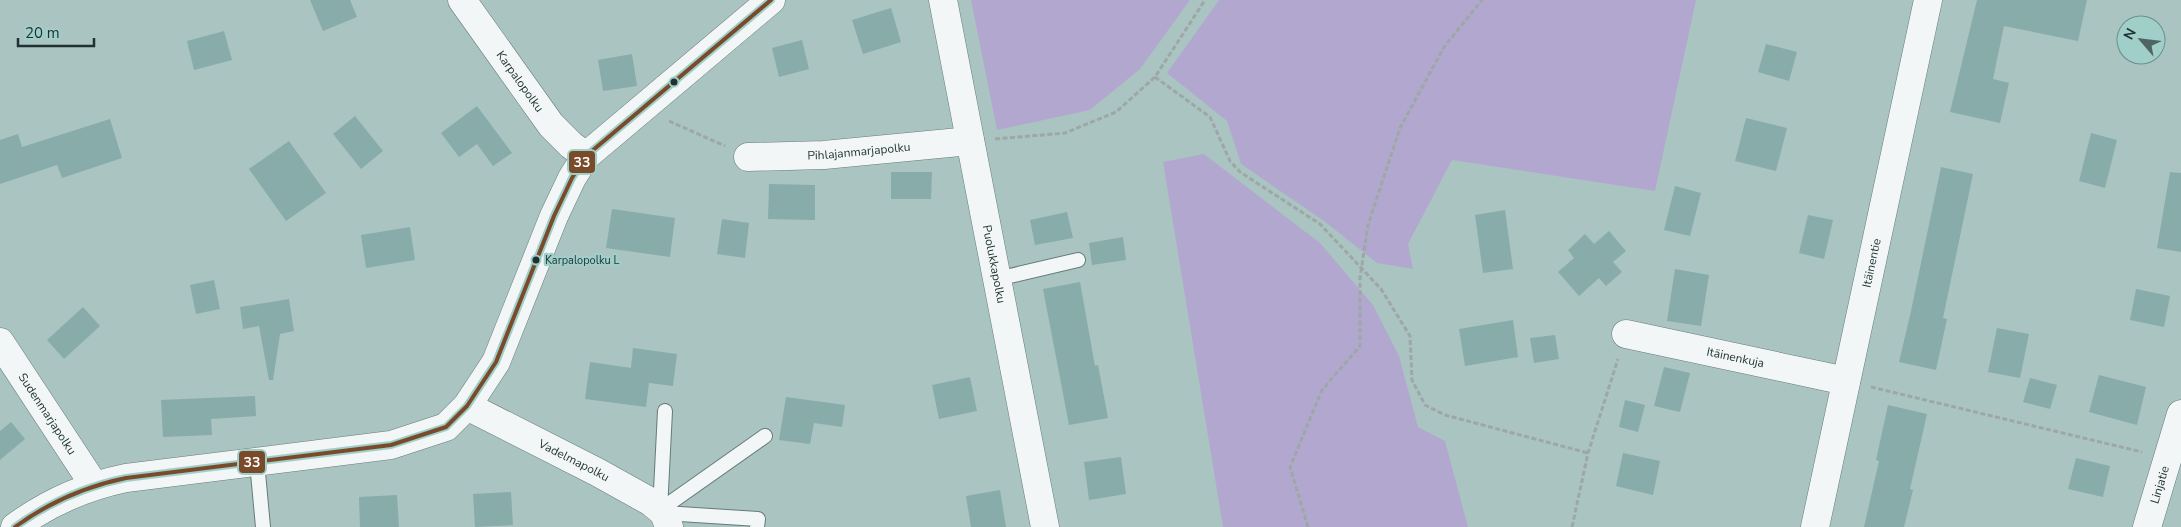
<svg xmlns="http://www.w3.org/2000/svg" width="2181" height="527" font-family="'Nunito Sans',sans-serif">
<rect width="100%" height="100%" fill="#aac4c2"/>
<g fill="#b2a8cf">
<polygon points="971,0 1190,0 1140,69 1090,110 997,130"/>
<polygon points="1219,0 1696,0 1655,191 1452,160 1408,244 1413,269 1377,263 1324,221 1241,164 1227,121 1167,73"/>
<polygon points="1204,154 1320,243 1373,305 1399,356 1418,427 1445,441 1468,527 1223,527 1163,162"/>
</g>
<g fill="#88acaa">
<polygon points="310,0 350,0 357,17 323,31"/>
<polygon points="1977,0 2087,0 2078,41 2004,26 1993,79 2009,83 2000,123 1950,112"/>
<polygon points="891,8 901,42 863,54 852,20"/>
<polygon points="224,31 232,60 194,70 187,41"/>
<polygon points="802,40 809,69 779,77 772,48"/>
<polygon points="1766,44 1797,52 1789,81 1758,72"/>
<polygon points="632,54 637,86 603,91 598,60"/>
<polygon points="477,106 512,153 493,166 477,144 459,157 441,133"/>
<polygon points="355,116 383,151 361,169 333,134"/>
<polygon points="1746,118 1787,128 1776,171 1735,161"/>
<polygon points="110,119 122,158 62,178 57,165 0,184 0,140 18,134 22,147"/>
<polygon points="2091,133 2117,140 2105,188 2079,181"/>
<polygon points="289,141 326,193 286,221 249,169"/>
<polygon points="1941,167 1973,174 1943,318 1947,319 1936,370 1899,362 1911,311"/>
<polygon points="891,172 932,172 931,199 891,199"/>
<polygon points="2170,172 2181,173 2181,252 2157,248"/>
<polygon points="769,184 815,185 815,220 768,219"/>
<polygon points="1675,186 1701,193 1690,236 1664,230"/>
<polygon points="612,209 675,218 670,257 606,248"/>
<polygon points="1505,210 1513,269 1483,273 1475,215"/>
<polygon points="1067,212 1073,238 1035,245 1030,220"/>
<polygon points="1808,215 1833,220 1824,259 1799,253"/>
<polygon points="722,219 749,223 745,258 717,254"/>
<polygon points="410,227 415,260 366,268 361,235"/>
<polygon points="1609,231 1626,251 1613,262 1622,272 1606,286 1599,278 1579,296 1558,272 1574,258 1568,250 1585,234 1594,244"/>
<polygon points="1123,237 1126,260 1092,265 1089,243"/>
<polygon points="1675,269 1709,275 1701,326 1667,321"/>
<polygon points="214,280 220,309 196,314 190,285"/>
<polygon points="1080,282 1095,366 1098,365 1108,418 1069,425 1043,289"/>
<polygon points="2136,289 2170,296 2164,327 2130,320"/>
<polygon points="289,299 294,331 280,334 273,380 269,380 259,326 243,329 240,307"/>
<polygon points="83,307 100,326 64,359 47,340"/>
<polygon points="1513,320 1518,357 1465,366 1459,329"/>
<polygon points="1997,328 2029,334 2020,378 1988,372"/>
<polygon points="1555,335 1559,359 1534,363 1530,338"/>
<polygon points="633,348 677,354 673,386 649,383 646,407 585,399 590,362 631,368"/>
<polygon points="1664,367 1690,373 1680,412 1654,406"/>
<polygon points="2099,375 2146,387 2137,425 2089,412"/>
<polygon points="970,377 977,411 939,419 932,385"/>
<polygon points="2030,378 2057,385 2050,409 2023,402"/>
<polygon points="255,396 256,416 211,419 212,435 163,437 161,400"/>
<polygon points="786,397 845,405 842,427 814,423 810,444 779,440"/>
<polygon points="1625,400 1645,405 1638,432 1619,427"/>
<polygon points="1888,405 1927,414 1910,489 1913,490 1904,527 1864,527 1879,461 1876,460"/>
<polygon points="11,422 25,439 0,460 0,431"/>
<polygon points="1623,453 1660,461 1653,495 1616,486"/>
<polygon points="1121,457 1126,494 1089,500 1084,462"/>
<polygon points="2076,458 2110,466 2103,497 2068,489"/>
<polygon points="1000,490 1006,527 971,527 966,496"/>
<polygon points="511,492 513,525 475,527 473,494"/>
<polygon points="397,495 399,527 360,527 359,497"/>
</g>
<g fill="none" stroke-linecap="round" stroke-linejoin="round">
<defs>
<g id="service">
<polyline points="997,279 1078,260"/>
<polyline points="665,411 660,510 765,436"/>
<polyline points="257,462 263,527"/>
<polyline points="664,513 758,519 757,527"/>
</g>
<g id="minor">
<path id="s1" d="M462,0L551,125L571,145L586,156"/>
<path id="s2" d="M943,0L1045,527"/>
<path id="s3" d="M748,157L824,155L970,141"/>
<path id="s4" d="M1626,334L1846,381"/>
<path id="s5" d="M0,342L94,485"/>
<path id="s6" d="M467,406L597,472L651,502L664,513L669,527"/>
<path id="s7" d="M1815,527L1928,0"/>
<path id="s8" d="M2147,527L2181,414"/>
</g>
<path id="tertiary" d="M15,527C48,503 87,486 126,478L391,445L446,427L467,406L496,362L554,216L572,178L586,156L771,0"/>
</defs>
<use href="#service" stroke="#667b79" stroke-width="16"/>
<use href="#minor" stroke="#667b79" stroke-width="29"/>
<use href="#tertiary" stroke="#667b79" stroke-width="29"/>
<g stroke="#9da7a6" stroke-width="3" stroke-dasharray="5 2.5" stroke-linecap="butt">
<polyline points="1155,77 1210,117 1230,161 1240,172 1320,224 1381,289 1410,336 1412,380 1425,405 1445,415 1588,453"/>
<polyline points="669,121 725,146"/>
<polyline points="995,139 1065,133 1116,112 1155,77 1205,0"/>
<polyline points="1871,387 2142,452"/>
<polyline points="1308,527 1290,467 1322,390 1360,346 1360,278 1368,225 1400,128 1444,47 1482,0"/>
<polyline points="1572,527 1588,453 1618,359"/>
</g>
<use href="#service" stroke="#f2f6f6" stroke-width="14"/>
<use href="#minor" stroke="#f2f6f6" stroke-width="28"/>
<use href="#tertiary" stroke="#f2f6f6" stroke-width="28"/>
<defs>
<path id="bus-1" d="M15,527C48,503 87,486 126,478L391,445L446,427L467,406L496,362L554,216L572,178L586,156L771,0"/>
</defs>
<use href="#bus-1" stroke="#a0cfca" stroke-width="8"/>
<use href="#bus-1" stroke="#7a4b2a" stroke-width="4"/>
</g>
<g fill="#1f3230" stroke="#a0cfca" stroke-width="2">
<circle cx="674" cy="82" r="4.5"/>
<circle cx="536" cy="260" r="4.5"/>
</g>
<g text-anchor="middle" dominant-baseline="central" stroke-width="4.5" stroke-linejoin="round" paint-order="stroke">
<g font-size="11" fill="#1f3230" stroke="#a0cfca" text-anchor="start">
<text x="545" y="260">Karpalopolku L</text>
</g>
<g font-size="12" fill="#1f3230" stroke="#a0cfca">
<text stroke="none"><textPath href="#s1" startOffset="100">Karpalopolku</textPath></text>
<text stroke="none"><textPath href="#s3" startOffset="111">Pihlajanmarjapolku</textPath></text>
<text stroke="none"><textPath href="#s2" startOffset="269">Puolukkapolku</textPath></text>
<text stroke="none"><textPath href="#s7" startOffset="270">Itäinentie</textPath></text>
<text stroke="none"><textPath href="#s4" startOffset="112">Itäinenkuja</textPath></text>
<text stroke="none"><textPath href="#s5" startOffset="86">Sudenmarjapolku</textPath></text>
<text stroke="none"><textPath href="#s6" startOffset="120">Vadelmapolku</textPath></text>
<text stroke="none"><textPath href="#s8" startOffset="44">Linjatie</textPath></text>
</g>
</g>
<g stroke="#a0cfca" stroke-width="2">
<rect x="568" y="150" width="28" height="24" rx="5" fill="#7a4b2a"/>
<rect x="238" y="450" width="28" height="24" rx="5" fill="#7a4b2a"/>
</g>
<g font-size="14" text-anchor="middle" font-weight="bold" fill="#fff">
<text x="582" y="167">33</text>
<text x="252" y="467">33</text>
</g>
<g transform="translate(2141 40) rotate(298)"><circle r="24" fill="#a0cfca" stroke="#6c908c"/>
<path d="M0-4L9 19L0 12L-9 19Z" fill="#506563"/>
<text y="-8" font-size="14" font-weight="bold" text-anchor="middle" fill="#1f3230">N</text>
</g>
<path d="M18 38v8h76v-8" fill="none" stroke="#1f3230" stroke-width="2.5"/>
<text x="25" y="38" font-size="15" fill="#1f3230" stroke="#a0cfca" stroke-width="4" paint-order="stroke">20 m</text>
</svg>
